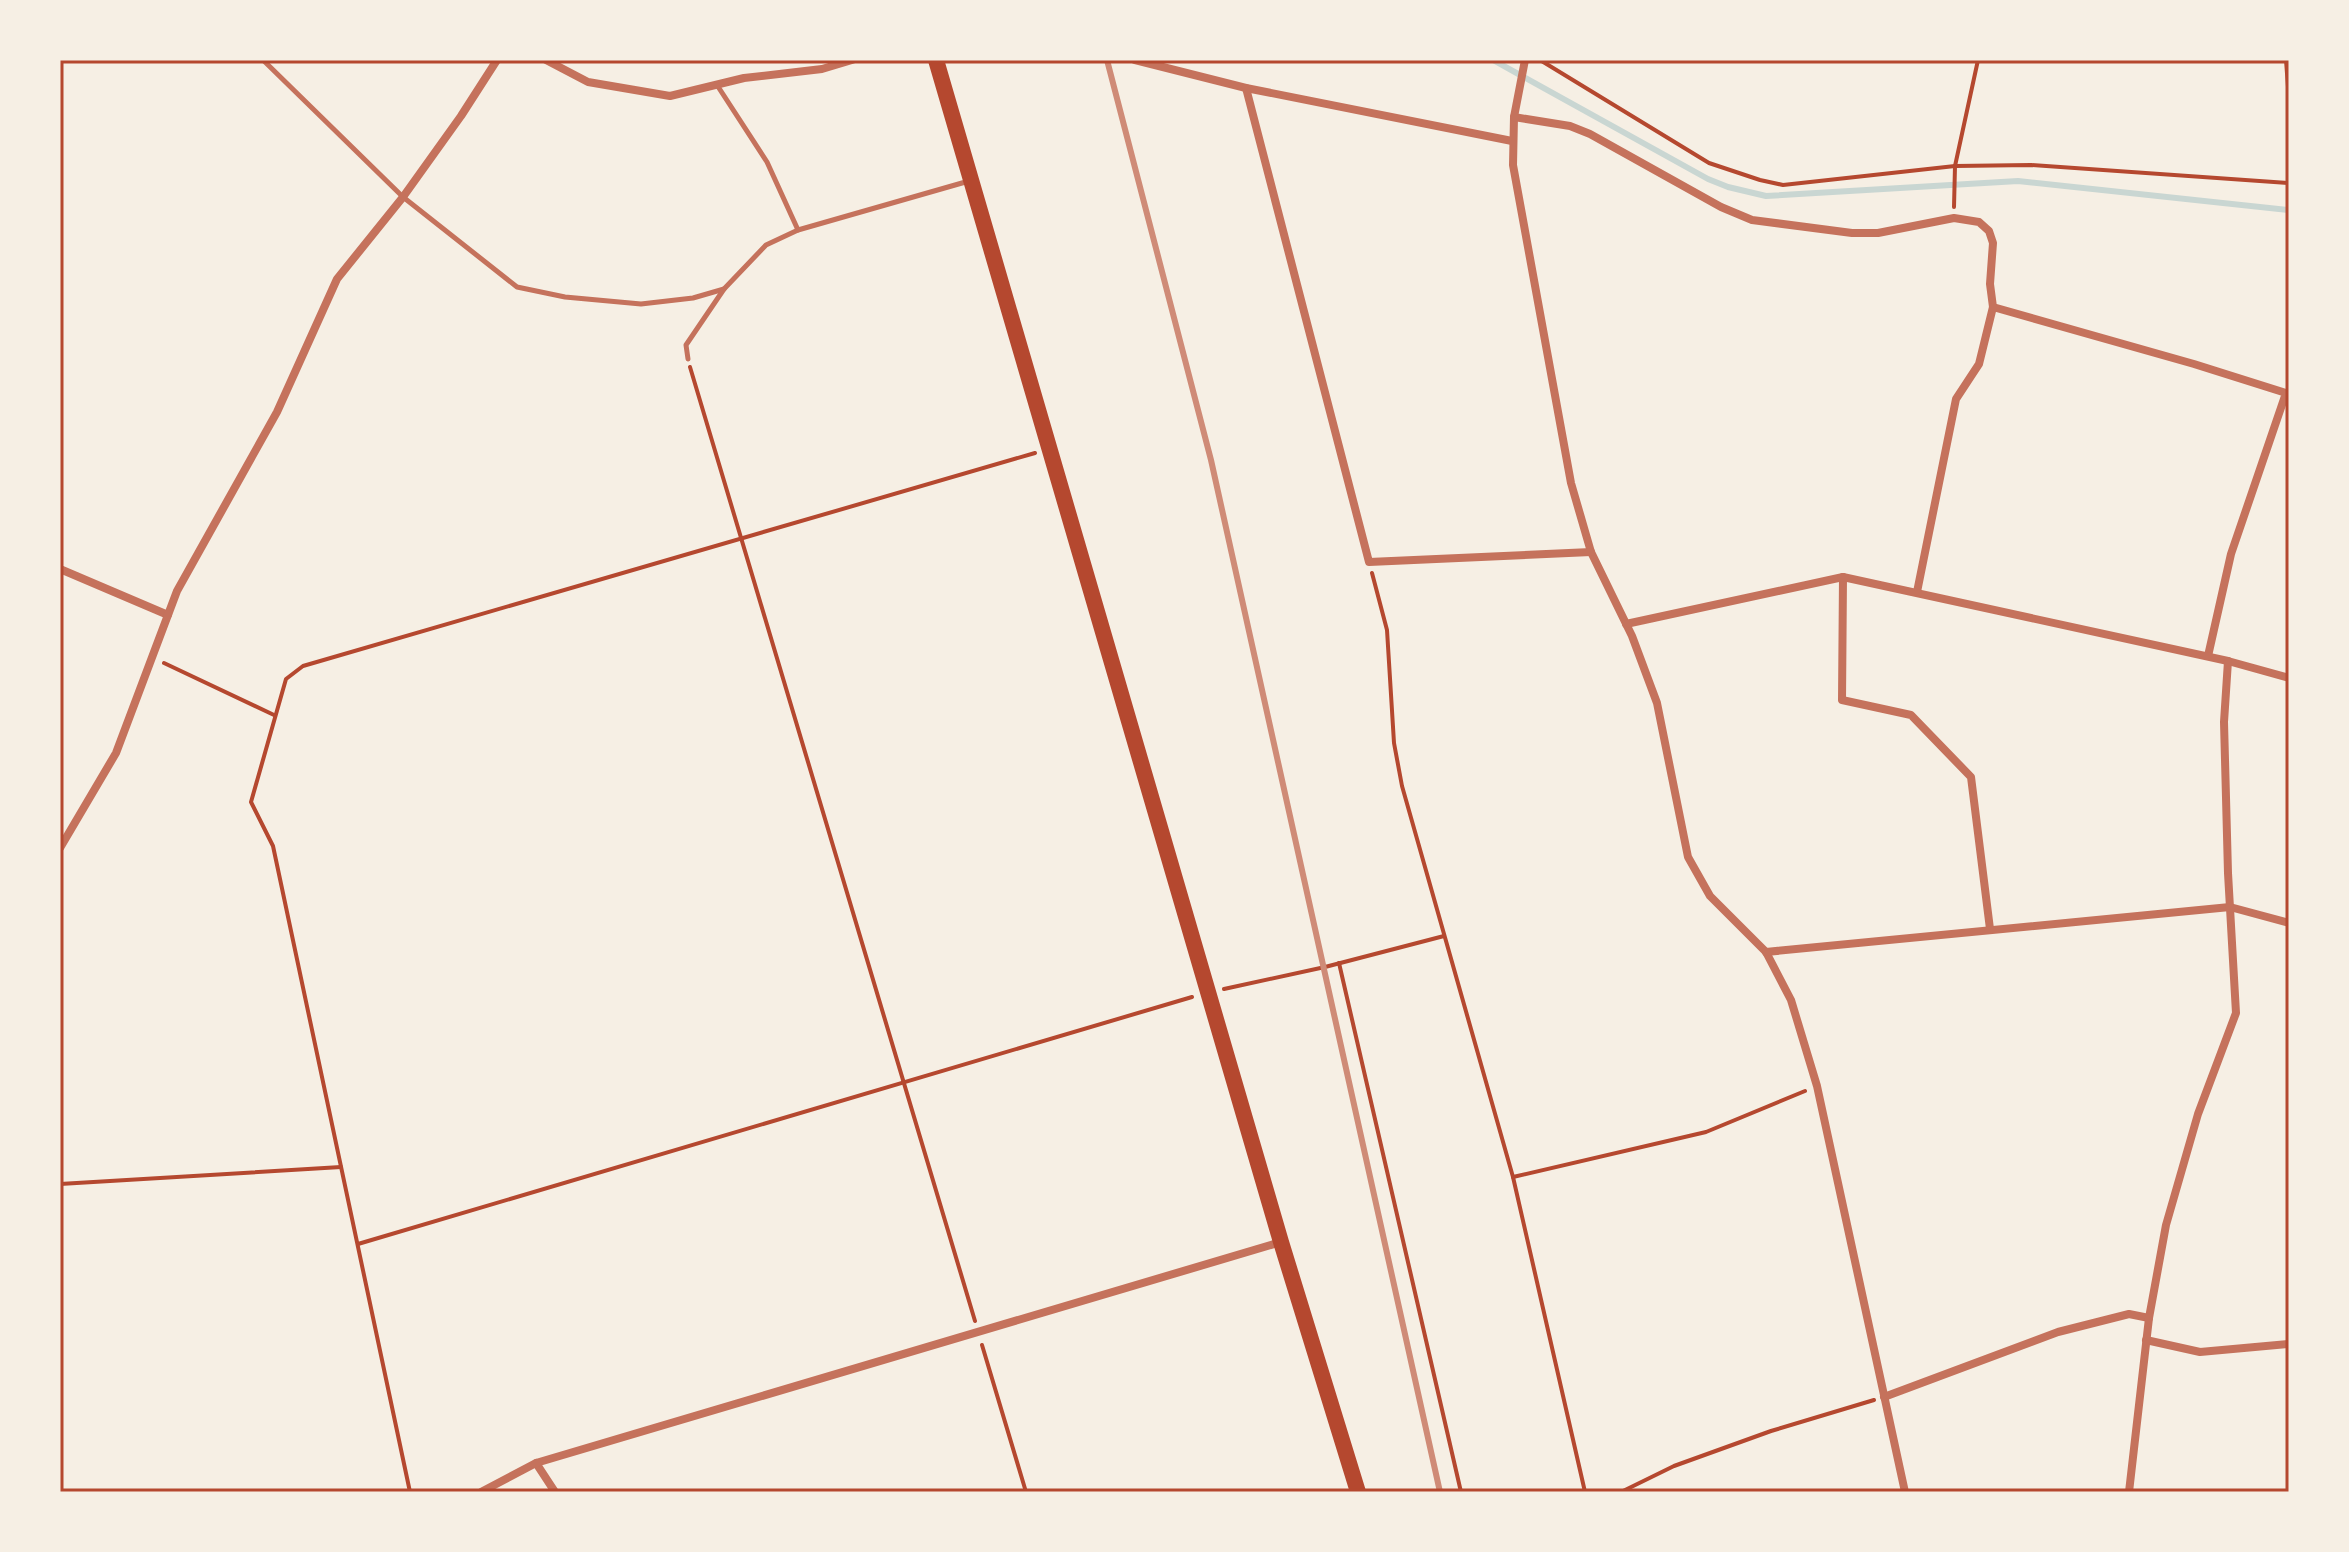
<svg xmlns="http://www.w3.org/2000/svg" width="2349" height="1552" font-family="Mulish,sans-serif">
<rect width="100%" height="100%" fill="#f6efe4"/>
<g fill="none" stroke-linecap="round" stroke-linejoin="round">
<g stroke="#c9d6d2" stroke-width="6">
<polyline points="1493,60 1708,179 1728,187 1766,196 2018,181 2289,210"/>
<polyline points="213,1492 455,1492"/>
</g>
<g stroke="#b5482f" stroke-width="4">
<polyline points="1540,60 1709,163 1760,180 1783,185 1955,166 2031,165 2289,183"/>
<polyline points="2286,60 2289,100"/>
<polyline points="1954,207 1955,166 1978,60"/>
<polyline points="690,367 975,1321"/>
<polyline points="1372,573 1387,630 1394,743 1402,786 1513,1177 1585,1492"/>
<polyline points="164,663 274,715"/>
<polyline points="1339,963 1461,1492"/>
<polyline points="1224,989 1325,967 1444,936"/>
<polyline points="1513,1177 1706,1132 1805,1091"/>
<polyline points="60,1184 341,1167"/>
<polyline points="358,1244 1192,997"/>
<polyline points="982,1345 1026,1492"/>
<polyline points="410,1492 273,846 251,802 286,679 303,666 1035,453"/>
<polyline points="1621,1492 1674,1466 1771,1431 1874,1400"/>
</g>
<g stroke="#c5725c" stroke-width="5">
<polyline points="263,60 403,197 517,287 565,297 641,304 693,298 724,289"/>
<polyline points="717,85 767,162 798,230"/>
<polyline points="688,359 686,345 724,289 766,245 798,230 969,181"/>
</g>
<g stroke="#c5725c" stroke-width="8">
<polyline points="546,60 588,82 670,96 744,78 822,69 852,60"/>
<polyline points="1135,60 1246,88 1512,141"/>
<polyline points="1525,60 1514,117 1513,165 1571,483 1591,552 1632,636 1657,703 1688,857 1710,896 1766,952 1791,1000 1817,1086 1905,1492"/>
<polyline points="1246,88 1369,562 1591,552"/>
<polyline points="1514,117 1570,126 1590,134 1721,207 1752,220 1852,233 1878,233 1954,218 1979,222 1989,231 1993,243 1990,284 1993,307 2194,364 2286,393 2231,554 2208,656"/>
<polyline points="60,569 168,615"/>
<polyline points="1843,577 1842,700 1911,715 1971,777 1990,929"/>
<polyline points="1917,592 1956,399 1979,364 1993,307"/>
<polyline points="1626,624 1843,577 2228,661 2289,678"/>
<polyline points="60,848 116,753 177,591 277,412 337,279 403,197 461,116 497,60"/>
<polyline points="1766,952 2230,907 2289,923"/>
<polyline points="2146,1340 2200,1352 2289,1344"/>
<polyline points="1884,1397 2058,1332 2129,1314 2149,1318"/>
<polyline points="536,1463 555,1492"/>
<polyline points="481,1492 536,1463 1281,1242"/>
<polyline points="2129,1492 2149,1318 2166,1225 2198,1114 2236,1013 2228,873 2224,722 2228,661"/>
</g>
<polyline stroke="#b5482f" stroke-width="16" points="936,60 1281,1242 1358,1492"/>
<polyline stroke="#cf8b77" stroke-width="6" points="1107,60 1211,460 1440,1492"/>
</g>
<rect width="2349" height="1552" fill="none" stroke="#f6efe4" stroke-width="124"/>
<rect x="62" y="62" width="2225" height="1428" fill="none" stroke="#b5482f" stroke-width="3"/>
</svg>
